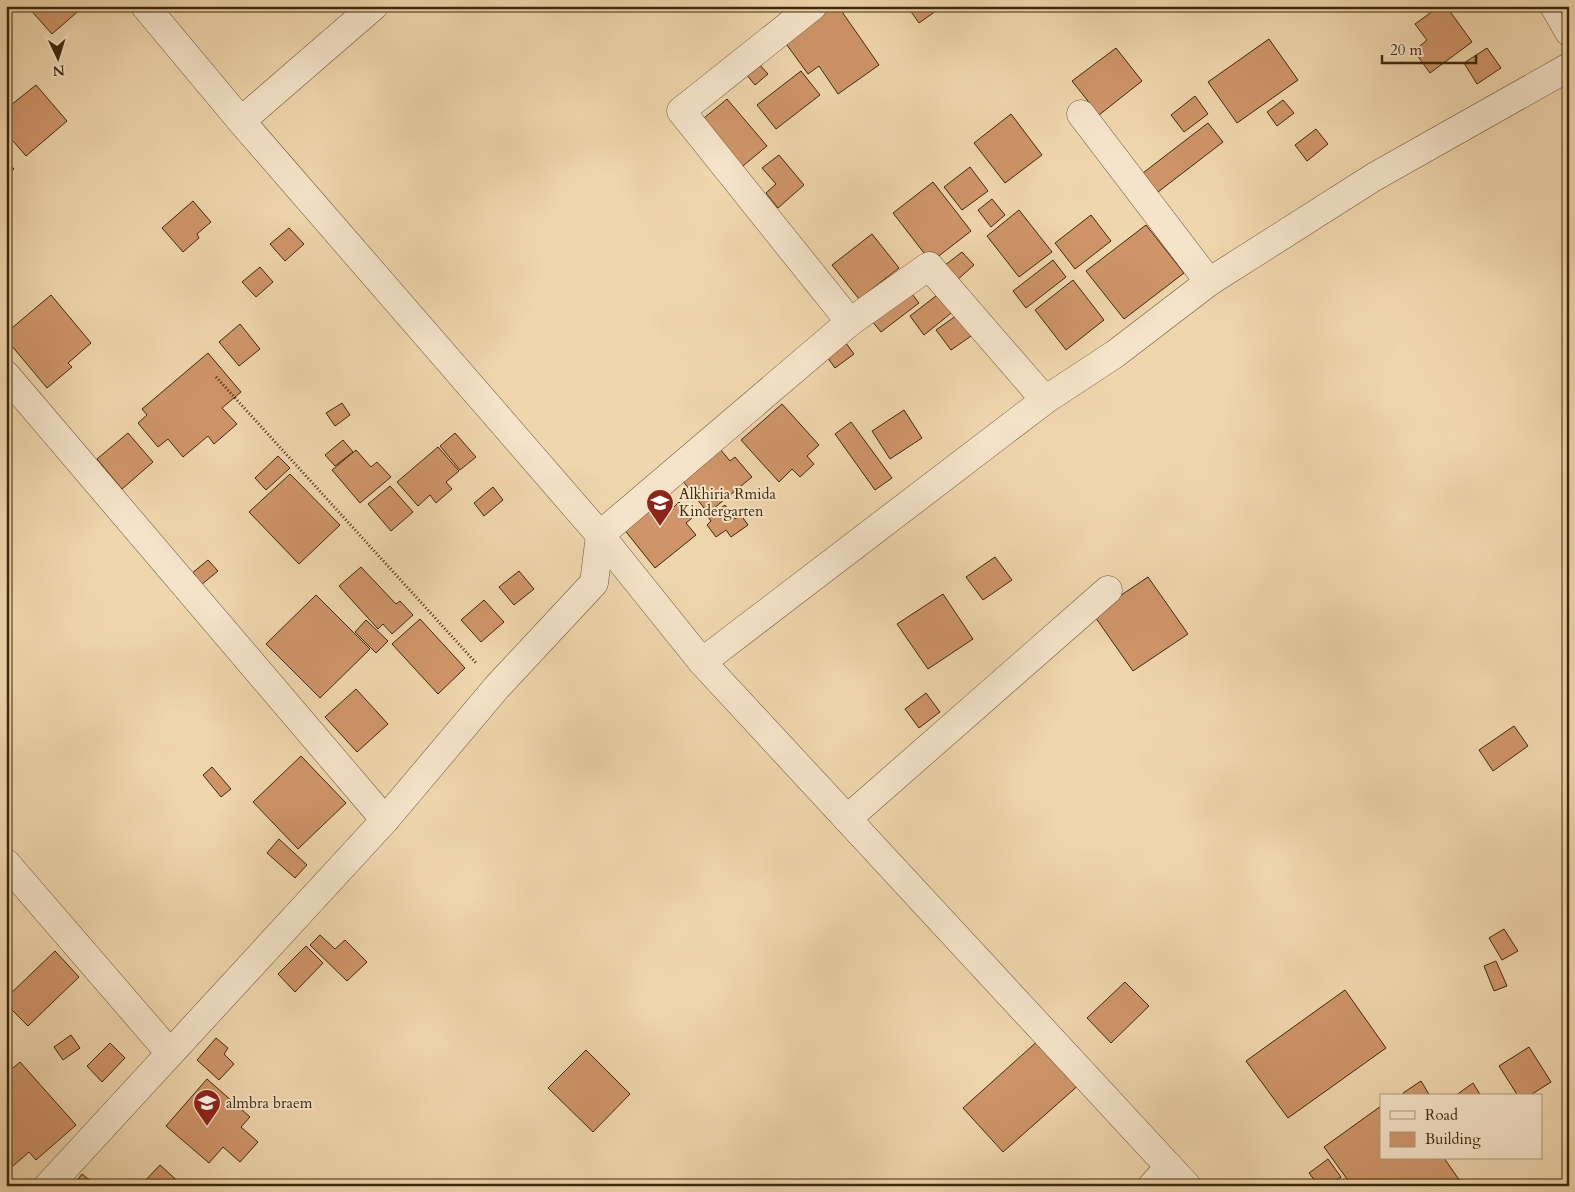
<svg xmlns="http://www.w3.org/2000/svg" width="1575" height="1192" font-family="Cardo,serif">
<rect width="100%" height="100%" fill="#f0d6ad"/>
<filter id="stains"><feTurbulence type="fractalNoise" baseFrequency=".004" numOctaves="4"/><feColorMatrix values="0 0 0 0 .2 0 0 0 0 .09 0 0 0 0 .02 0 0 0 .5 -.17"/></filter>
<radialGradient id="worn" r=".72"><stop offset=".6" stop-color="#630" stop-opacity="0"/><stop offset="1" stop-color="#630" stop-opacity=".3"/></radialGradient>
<g fill="#cf9569" stroke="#3d290b">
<polygon points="27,6 84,6 52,34"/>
<polygon points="834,6 838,6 879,65 838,94 819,66 808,74 784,41"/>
<polygon points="907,6 943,6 919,23"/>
<polygon points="1440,6 1446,6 1472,42 1430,73 1414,51 1427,40 1415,24"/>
<polygon points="1269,39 1298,80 1237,123 1208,82"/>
<polygon points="1116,48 1142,81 1099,115 1072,81"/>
<polygon points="1487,48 1501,68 1477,84 1464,63"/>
<polygon points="758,63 768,74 755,85 746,74"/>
<polygon points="801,71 820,95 776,129 757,105"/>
<polygon points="36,85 67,121 26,156 6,133 6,109"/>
<polygon points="1195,96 1208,114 1184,132 1171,115"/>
<polygon points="727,99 767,146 738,170 698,123"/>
<polygon points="1283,100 1294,113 1277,126 1267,112"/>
<polygon points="1011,114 1042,155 1005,183 974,143"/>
<polygon points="1208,123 1223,142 1154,195 1139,176"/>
<polygon points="1316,129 1328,144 1307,161 1295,145"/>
<polygon points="779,155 804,185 778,208 766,193 776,184 762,168"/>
<polygon points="6,160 14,169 6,175"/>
<polygon points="970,167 988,191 962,210 944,187"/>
<polygon points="933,182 971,231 931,262 893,213"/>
<polygon points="992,199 1005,215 991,227 978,210"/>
<polygon points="193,201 211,222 197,234 199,238 183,252 162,228"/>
<polygon points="1019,210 1052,252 1019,277 987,236"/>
<polygon points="1091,215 1111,241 1075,269 1055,243"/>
<polygon points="1146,225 1184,273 1124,319 1086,271"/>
<polygon points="289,228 304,244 285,261 270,244"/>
<polygon points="872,234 899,268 859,299 832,265"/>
<polygon points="962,252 974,265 956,281 944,266"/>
<polygon points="1053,260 1066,277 1026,308 1013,291"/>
<polygon points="260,267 273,282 256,297 242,282"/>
<polygon points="1073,280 1104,320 1066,350 1035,310"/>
<polygon points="905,285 919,303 881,332 866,314"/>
<polygon points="941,292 955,310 924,335 910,316"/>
<polygon points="51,295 91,343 68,363 72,367 47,388 6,339 6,333"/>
<polygon points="960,313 974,334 951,350 936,330"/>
<polygon points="240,324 260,349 239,366 219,342"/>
<polygon points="843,339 854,354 835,368 824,353"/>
<polygon points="208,353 241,392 222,408 237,424 214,444 208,436 183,457 168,439 158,447 138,423 147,415 142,409"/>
<polygon points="342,403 350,415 335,426 326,413"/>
<polygon points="782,404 819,445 807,456 814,464 800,477 792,469 779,482 741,440"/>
<polygon points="904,410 922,438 890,459 872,431"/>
<polygon points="851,422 892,478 875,490 835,434"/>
<polygon points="128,433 153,462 122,489 97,459"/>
<polygon points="455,433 476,457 460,470 440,446"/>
<polygon points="343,440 353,452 335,466 325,455"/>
<polygon points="438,447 459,471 446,482 452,489 436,503 430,495 418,506 397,482"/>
<polygon points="720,449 730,461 735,457 752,477 708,513 682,480"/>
<polygon points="356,450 371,467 377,462 391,477 360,503 332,470"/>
<polygon points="278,456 290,468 266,490 255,478"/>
<polygon points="290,474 340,525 299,564 249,512"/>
<polygon points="390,486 413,512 391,531 368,504"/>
<polygon points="493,487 503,500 484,516 474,503"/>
<polygon points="664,495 674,507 679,502 692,518 686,523 696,535 655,568 623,528"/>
<polygon points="725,505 735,519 741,515 748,525 731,537 726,530 716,537 707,525 711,521 708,517"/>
<polygon points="995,557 1012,580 983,600 966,577"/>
<polygon points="208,560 218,571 201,585 191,574"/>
<polygon points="361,567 396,604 400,601 413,615 392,634 383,624 378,629 339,586"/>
<polygon points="519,571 534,589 514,605 499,587"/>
<polygon points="1148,577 1188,634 1133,671 1093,614"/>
<polygon points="943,594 973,639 928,669 897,624"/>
<polygon points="316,595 370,649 320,698 266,644"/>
<polygon points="484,600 504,622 481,642 461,620"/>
<polygon points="420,619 465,668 438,694 392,644"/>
<polygon points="366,620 388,641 376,653 355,632"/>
<polygon points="356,689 388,724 357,752 325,717"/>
<polygon points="926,693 940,712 919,728 905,709"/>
<polygon points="1514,726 1528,746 1493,771 1479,750"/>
<polygon points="301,756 346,803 298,849 253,802"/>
<polygon points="212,767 231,789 221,797 203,775"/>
<polygon points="279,839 307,865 295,878 267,853"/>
<polygon points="1504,929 1518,951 1502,960 1489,938"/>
<polygon points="320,935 335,949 345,940 367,962 347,981 310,945"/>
<polygon points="306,946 323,963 295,992 278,974"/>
<polygon points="55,951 79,977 28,1026 6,1004 6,998"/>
<polygon points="1496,961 1507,986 1494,991 1484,966"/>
<polygon points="1125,982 1149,1006 1111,1043 1087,1018"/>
<polygon points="1345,990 1386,1048 1288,1118 1246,1061"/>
<polygon points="71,1035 80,1048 63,1060 54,1047"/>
<polygon points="216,1038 228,1048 224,1054 234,1064 219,1080 197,1060"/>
<polygon points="1041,1038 1081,1083 1003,1152 963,1108"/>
<polygon points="110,1043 125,1058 102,1082 87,1066"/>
<polygon points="1529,1047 1551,1082 1529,1096 1518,1096 1499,1066"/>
<polygon points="586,1050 630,1094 593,1132 548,1088"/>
<polygon points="20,1062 76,1125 36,1160 29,1152 6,1172 6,1074"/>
<polygon points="207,1079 250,1117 241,1127 258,1142 240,1162 223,1147 209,1163 166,1126"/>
<polygon points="1421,1081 1430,1096 1405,1096 1403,1093"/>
<polygon points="1473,1083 1481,1096 1455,1096"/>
<polygon points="1381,1106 1381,1158 1444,1158 1460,1181 1453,1186 1352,1186 1324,1147"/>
<polygon points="1328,1159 1341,1177 1328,1186 1319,1186 1309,1173"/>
<polygon points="160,1165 183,1186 140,1186"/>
<polygon points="82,1174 97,1186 73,1186"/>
</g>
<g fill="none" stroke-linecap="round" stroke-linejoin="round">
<defs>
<g id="minor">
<polyline points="145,6 241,121 600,535 702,662 1187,1186"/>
<polyline points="1554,6 1569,32"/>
<polyline points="1081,114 1209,282"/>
<polyline points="241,121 374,6"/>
<polyline points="850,322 929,266 1045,400"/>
<polyline points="6,375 385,820"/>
<polyline points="702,662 1045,400 1115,354 1209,282 1374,177 1569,67"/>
<polyline points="847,819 1108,590"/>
<polyline points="6,863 170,1053"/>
<polyline points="48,1186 385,820 497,687 594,583 600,535 850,322 681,111 813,6"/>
<polyline points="1152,1186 1169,1167"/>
</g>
</defs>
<use href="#minor" stroke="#6a5434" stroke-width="29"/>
<polyline stroke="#3d290b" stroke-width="3" stroke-dasharray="1 2.5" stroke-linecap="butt" points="216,377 477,664"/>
<use href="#minor" stroke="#f5e4ca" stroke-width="28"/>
</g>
<defs>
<symbol id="school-pin" viewBox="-11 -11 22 30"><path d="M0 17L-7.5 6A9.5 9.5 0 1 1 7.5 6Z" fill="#8f2418" stroke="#f5e4ca"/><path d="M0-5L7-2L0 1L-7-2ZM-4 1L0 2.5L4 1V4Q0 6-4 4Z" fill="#fff"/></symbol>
</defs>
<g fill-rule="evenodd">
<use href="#school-pin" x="644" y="487" width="32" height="43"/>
<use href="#school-pin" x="191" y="1087" width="32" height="43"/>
</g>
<g text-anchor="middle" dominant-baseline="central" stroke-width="4" stroke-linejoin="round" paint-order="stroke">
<g font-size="15" fill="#3d290b" stroke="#f5e4ca" text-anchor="start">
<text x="679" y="494">Alkhiria Rmida<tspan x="679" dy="17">Kindergarten</tspan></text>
<text x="226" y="1103">almbra braem</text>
</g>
</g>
<rect width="1575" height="1192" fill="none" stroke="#f0d6ad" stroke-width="25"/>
<rect x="8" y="8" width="1560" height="1177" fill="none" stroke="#3d290b" stroke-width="2.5"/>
<rect x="12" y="12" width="1550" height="1167" fill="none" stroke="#3d290b"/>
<rect x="1380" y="1094" width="162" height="65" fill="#f5e4ca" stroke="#ab997e"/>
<rect x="1390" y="1111" width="25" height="8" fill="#f5e4ca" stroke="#ab997e"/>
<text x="1425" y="1120" font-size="15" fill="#3d290b">Road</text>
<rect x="1390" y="1132" width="25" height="15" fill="#cf9569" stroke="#ab997e"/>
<text x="1425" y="1144" font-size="15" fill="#3d290b">Building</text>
<g transform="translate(58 58) rotate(176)" stroke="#f5e4ca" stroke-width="4" paint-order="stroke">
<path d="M0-4L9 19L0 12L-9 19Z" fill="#3d290b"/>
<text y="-8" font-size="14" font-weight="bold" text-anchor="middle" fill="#3d290b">N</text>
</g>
<path d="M1382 55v8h94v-8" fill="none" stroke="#3d290b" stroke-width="2.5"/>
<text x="1390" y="55" font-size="15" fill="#3d290b" stroke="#f5e4ca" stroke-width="4" paint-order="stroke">20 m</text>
<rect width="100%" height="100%" filter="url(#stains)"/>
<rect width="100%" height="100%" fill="url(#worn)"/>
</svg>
